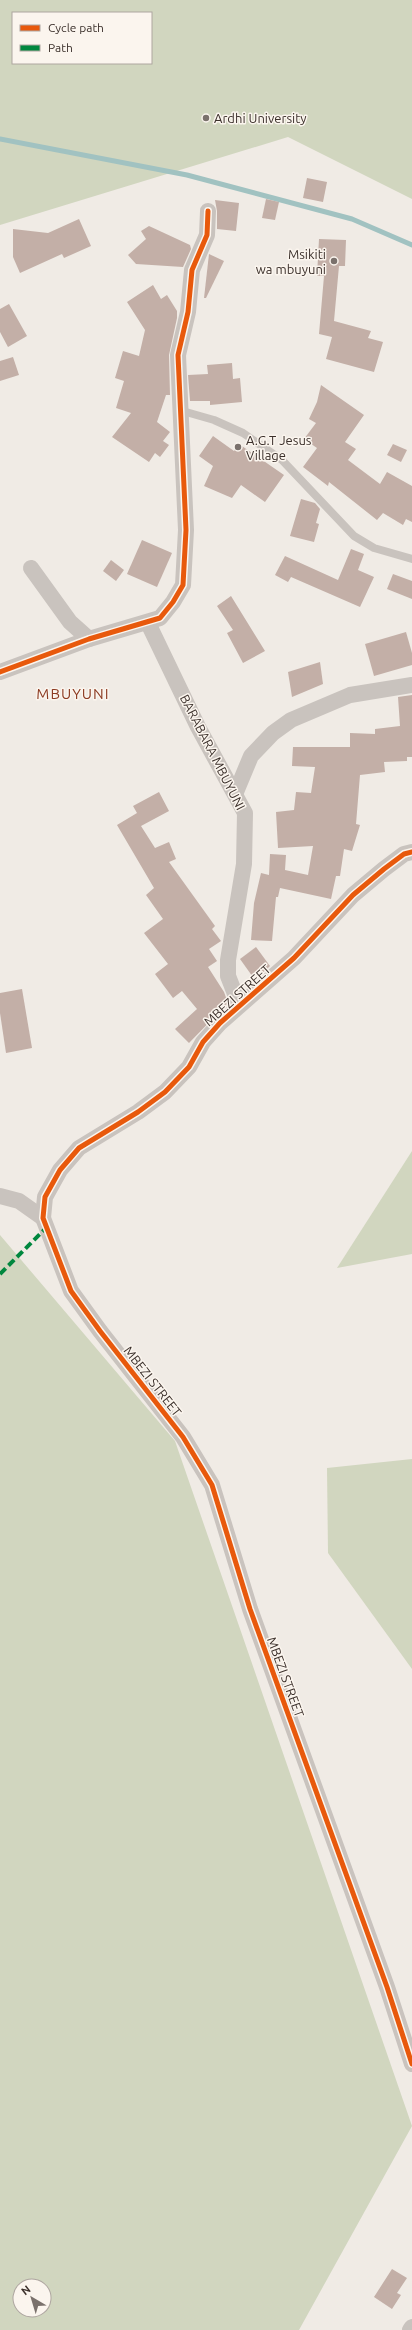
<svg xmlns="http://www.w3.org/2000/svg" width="412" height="2330" font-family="Ubuntu,sans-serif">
<rect width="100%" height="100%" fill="#f0ebe5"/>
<g fill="#d1d6bf" fill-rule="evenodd">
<path d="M0,0H412V199L288,137L0,225ZM13,13H151V63H13Z"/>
<polygon points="412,1151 412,1254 337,1268"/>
<path d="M0,1235L175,1441L412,2126L299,2330H0ZM20,2286H44V2310H20Z"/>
<polygon points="412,1459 412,1669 328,1553 327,1468"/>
</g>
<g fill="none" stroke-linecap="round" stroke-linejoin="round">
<polyline stroke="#a1c2c1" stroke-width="5" points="0,139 187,175 352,219 412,245"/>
</g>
<g fill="#c3afa7">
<polygon points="307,178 327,182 323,202 303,198"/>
<polygon points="266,199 279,202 275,220 262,218"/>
<polygon points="215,200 239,203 236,231 217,229 217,211"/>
<polygon points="79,219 91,246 64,258 62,254 20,273 13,257 13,229 48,233"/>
<polygon points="149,226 190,245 191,249 183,267 136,264 128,255 146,239 141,231"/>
<polygon points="319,239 346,240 345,266 339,266 334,321 371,331 368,338 383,342 374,372 326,359 332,337 319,334 324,276 317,276"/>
<polygon points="209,254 224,261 206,298 204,298"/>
<polygon points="153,285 161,299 167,295 177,311 177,318 169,355 170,395 166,395 157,422 170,432 163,441 169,445 160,457 155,453 149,462 112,437 131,413 116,408 124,381 115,378 123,351 139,356 145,330 127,302"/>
<polygon points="9,304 27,336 8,347 0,332 0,309"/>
<polygon points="13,357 19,375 0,381 0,361"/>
<polygon points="232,363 233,379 240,378 242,402 210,405 210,401 190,401 188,375 208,374 207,365"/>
<polygon points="321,385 364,415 345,442 356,449 348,460 380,484 387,472 412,486 412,522 406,519 403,525 383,513 377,520 329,482 328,486 303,467 317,448 304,439 316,423 309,419 317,402"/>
<polygon points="213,436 234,451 239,444 284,475 265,502 241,485 232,498 204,486 213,466 199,456"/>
<polygon points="393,444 407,450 401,462 387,455"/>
<polygon points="301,499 315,503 320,509 316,523 319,524 314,542 290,536"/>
<polygon points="142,540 172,553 157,587 127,574"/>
<polygon points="351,549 364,554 358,570 374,577 360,607 291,577 288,582 275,575 285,556 338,580"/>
<polygon points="111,560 124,570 116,581 103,571"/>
<polygon points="393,574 412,581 412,599 387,589"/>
<polygon points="231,596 265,651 243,663 227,633 233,630 217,606"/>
<polygon points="406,632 412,653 412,665 374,676 365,644"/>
<polygon points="320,662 323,684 292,697 288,672"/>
<polygon points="412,695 412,757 407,757 407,761 384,762 385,772 360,775 356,824 360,825 352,851 344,849 340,876 336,876 331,899 280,888 278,897 276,897 272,941 251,940 254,903 261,873 269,875 270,854 286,855 285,870 308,875 313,846 278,848 276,812 294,810 296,792 311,793 315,767 292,766 293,747 350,747 350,733 375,734 375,729 400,726 398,697"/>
<polygon points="159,792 169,811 141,826 155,848 169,842 176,859 169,862 215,926 212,929 221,941 209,949 217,961 208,967 224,992 228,1003 189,1043 175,1029 197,1009 182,991 173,998 155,974 168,964 144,933 163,919 146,895 154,888 117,825 137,813 133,806"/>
<polygon points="256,947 270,966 255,980 240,959"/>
<polygon points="22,989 32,1048 6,1053 0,1013 0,993"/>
<polygon points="392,2269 407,2278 397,2293 401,2295 392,2309 374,2297"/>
</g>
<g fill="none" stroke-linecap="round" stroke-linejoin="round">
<polyline stroke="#c9c3be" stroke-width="8" points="179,410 214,420 243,433 282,460 354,536 374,548 412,559"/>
<g stroke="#c9c3be" stroke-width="16">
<polyline points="31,568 70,622 89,639"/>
<polyline points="148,623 198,727 245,813 244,864 228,960 228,976 239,1004"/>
<polyline points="0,672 89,639 160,618 173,602 183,585 186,530 178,355 188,312 192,270 207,235 208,211"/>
<polyline points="236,792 251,756 273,733 291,720 350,695 412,685"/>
<polyline points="412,852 404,854 384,869 353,895 294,958 220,1023 203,1042 189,1067 165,1092 138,1112 79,1148 60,1170 45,1197 43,1218 71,1291 100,1331 183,1437 212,1485 250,1609 387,1987 412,2064"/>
<polyline points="0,1196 19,1201 43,1218"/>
<polyline points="410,2330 412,2327"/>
</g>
<polyline stroke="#00873e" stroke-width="4" stroke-dasharray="8 4" stroke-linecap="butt" points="0,1274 46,1228"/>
<defs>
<g id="cycleway">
<polyline points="0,672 89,639 160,618 173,602 183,585 186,530 178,355 188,312 192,270 207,235 208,211"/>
<polyline points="412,852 404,854 384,869 353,895 294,958 220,1023 203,1042 189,1067 165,1092 138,1112 79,1148 60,1170 45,1197 43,1218 71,1291 100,1331 183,1437 212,1485 250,1609 387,1987 412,2064"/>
</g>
</defs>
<use href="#cycleway" stroke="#fbf5ee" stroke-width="8"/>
<use href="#cycleway" stroke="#e8590c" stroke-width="5"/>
</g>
<g fill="#7a716c" stroke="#fbf5ee" stroke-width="1.5">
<circle cx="206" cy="118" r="4"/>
<circle cx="334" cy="261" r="4"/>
<circle cx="238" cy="447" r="4"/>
</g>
<g text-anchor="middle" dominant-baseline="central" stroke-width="3" stroke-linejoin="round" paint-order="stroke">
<g font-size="13" fill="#3b302b" stroke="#fbf5ee" text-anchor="start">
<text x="214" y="118">Ardhi University</text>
<text x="326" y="254" text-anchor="end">Msikiti<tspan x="326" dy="15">wa mbuyuni</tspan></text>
<text x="246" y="440">A.G.T Jesus<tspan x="246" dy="15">Village</tspan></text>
</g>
<g font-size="13" fill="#3b302b" stroke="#fbf5ee">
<text transform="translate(213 752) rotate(63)">BARABARA MBUYUNI</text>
<text transform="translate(237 995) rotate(-42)">MBEZI STREET</text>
<text transform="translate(153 1381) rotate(52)">MBEZI STREET</text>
<text transform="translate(286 1677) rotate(70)">MBEZI STREET</text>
</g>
<g font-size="15" letter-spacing="1" fill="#8c3b22" stroke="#fbf5ee">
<text x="73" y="693">MBUYUNI</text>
</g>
</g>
<rect x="12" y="12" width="140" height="52" fill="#fbf5ee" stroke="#aea6a0"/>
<rect x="20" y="25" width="20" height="6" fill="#e8590c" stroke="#aea6a0"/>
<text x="48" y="32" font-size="12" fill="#3b302b">Cycle path</text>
<rect x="20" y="45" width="20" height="6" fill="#00873e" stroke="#aea6a0"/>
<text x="48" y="52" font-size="12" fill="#3b302b">Path</text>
<g transform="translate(32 2298) rotate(322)"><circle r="19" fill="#fbf5ee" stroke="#aea6a0"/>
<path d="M0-3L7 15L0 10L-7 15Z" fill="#7a716c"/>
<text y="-6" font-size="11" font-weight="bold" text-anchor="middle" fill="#3b302b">N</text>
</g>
</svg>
